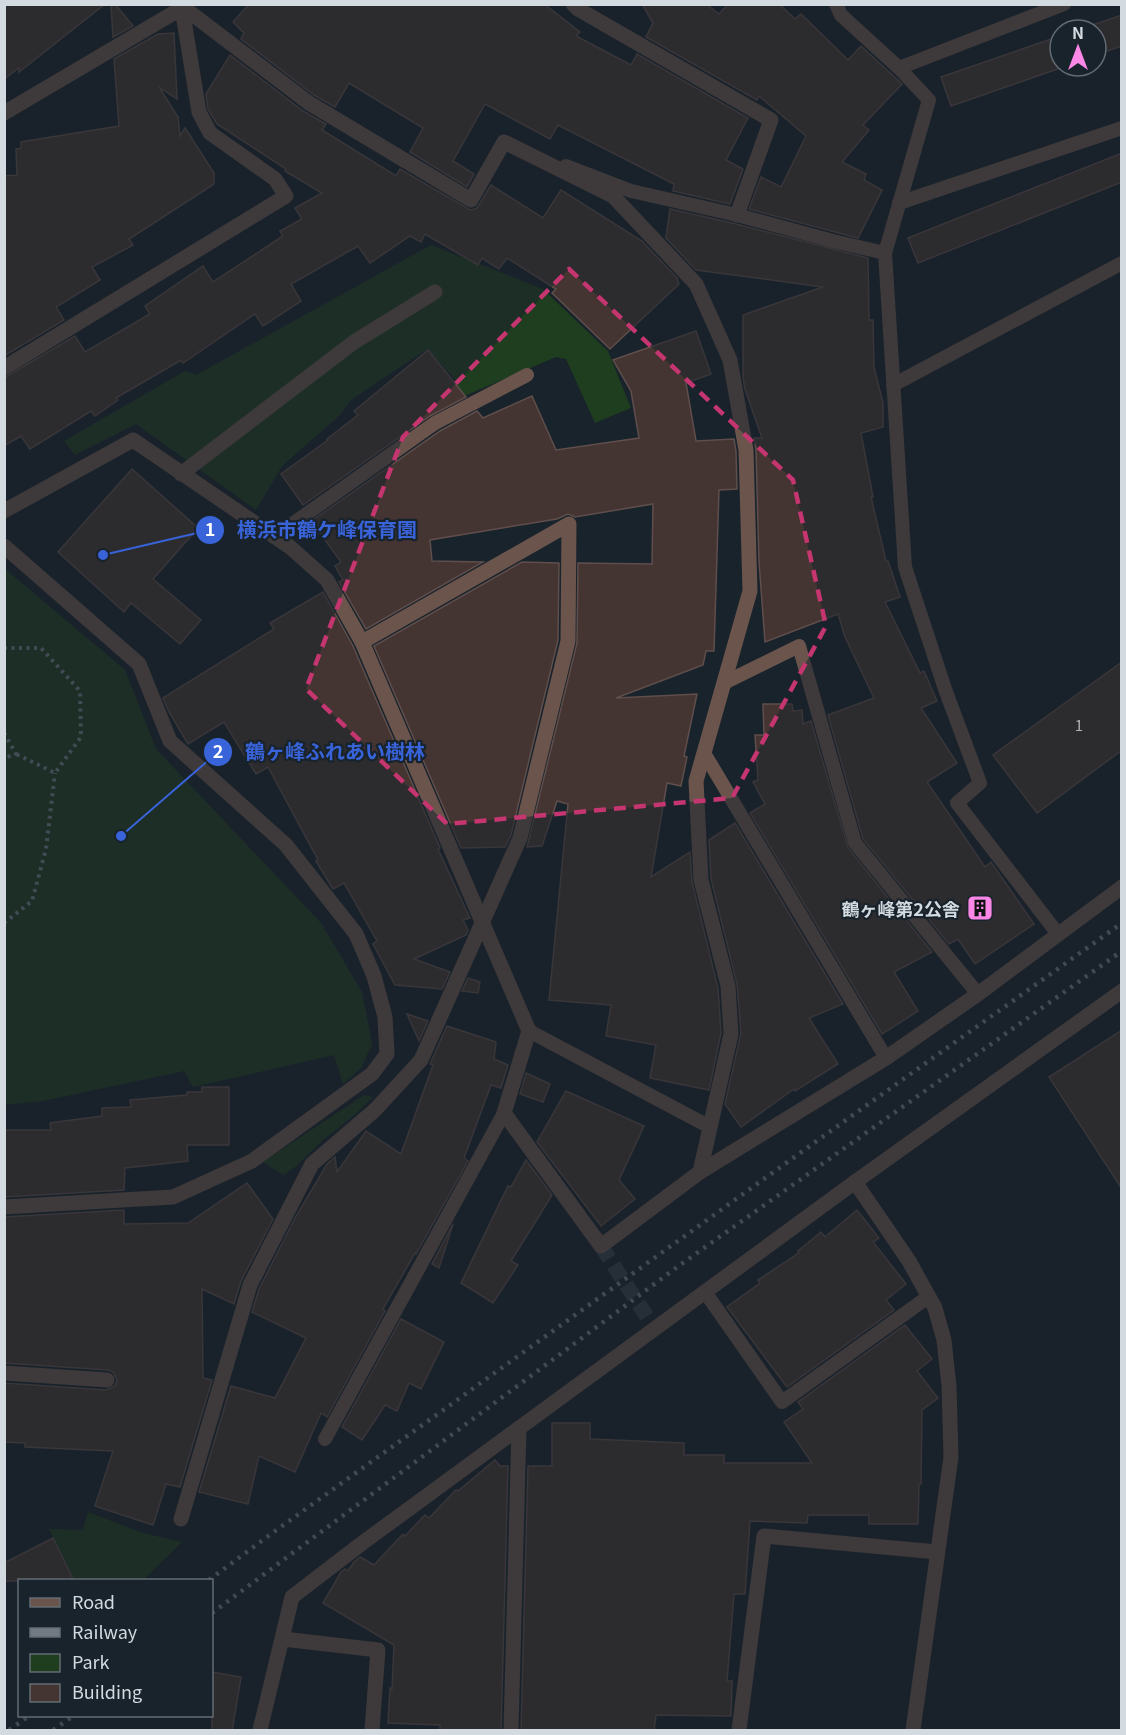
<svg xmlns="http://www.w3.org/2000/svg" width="1126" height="1735" font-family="Georgia,'Noto Sans JP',serif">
<rect width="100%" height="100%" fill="#19232c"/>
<g fill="#1f3d1f">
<polygon points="431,245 543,289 608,351 631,408 595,423 566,359 556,357 462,397 457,382 427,349 351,400 339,416 282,466 256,510 136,424 75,455 64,441 185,371 196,375"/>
<polygon points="4,568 125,670 156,749 321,923 362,992 372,1044 361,1068 343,1084 334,1055 193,1087 184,1071 43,1101 5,1105"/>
<polygon points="364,1095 373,1097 351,1118 324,1139 294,1168 283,1175 263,1162"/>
<polygon points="88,1512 143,1533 182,1542 143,1580 67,1580 73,1577 49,1529 83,1530"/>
</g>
<g fill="#443532" stroke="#5f4e4b" stroke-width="1.5">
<polygon points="4,4 105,4 19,72 19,68 4,79"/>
<polygon points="111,4 115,4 133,26 113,37"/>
<polygon points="249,4 544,4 580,32 576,36 631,65 637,54 748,118 726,160 743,169 730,204 673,191 674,184 558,125 550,139 485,104 453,161 474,174 467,187 410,152 423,128 349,83 335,107 314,95 241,39 244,33 233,22"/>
<polygon points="642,4 706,4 719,14 728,4 779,4 795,19 801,14 848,60 861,46 902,84 863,125 869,130 842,162 866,174 864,180 882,190 858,238 749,209 761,177 781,187 806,136 759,96 757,100 646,37 653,23"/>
<polygon points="1122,15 1122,46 1096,55 1096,30 1077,30"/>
<polygon points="174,33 177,99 159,87 178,117 180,136 185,128 214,173 214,184 129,239 133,245 92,267 100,280 56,307 64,320 4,356 4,176 17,175 16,149 21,148 21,142 119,126 114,59 158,34"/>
<polygon points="1060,36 1060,66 1066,66 951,106 941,77"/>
<polygon points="230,55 303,111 326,124 322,130 396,176 400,169 470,210 475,209 479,205 491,185 543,218 561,190 642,241 677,278 679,284 610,349 552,293 556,289 507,258 499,269 482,258 478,265 425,234 421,242 410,236 370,263 358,246 291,284 301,301 263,326 255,314 183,363 181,360 116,398 118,400 95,416 91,411 30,449 21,436 4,446 4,378 75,336 85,352 150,314 145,306 203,266 213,282 283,236 280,231 302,219 295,208 322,193 285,171 286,169 217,124 208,109 206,94"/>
<polygon points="1122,153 1122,182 918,263 908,238"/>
<polygon points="670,209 732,223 868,258 869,320 873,320 874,367 883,403 883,427 861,433 873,497 871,497 886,561 888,561 900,597 885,602 920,673 924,671 937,701 921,708 957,763 927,782 985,867 991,862 1034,924 975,964 958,939 949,944 863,839 828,715 874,698 845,637 838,614 765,642 759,562 756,450 754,438 762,438 745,389 743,377 743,315 823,287 696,270 666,238"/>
<polygon points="696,331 711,374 686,383 696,441 734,439 736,451 737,489 719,490 714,651 706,651 703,665 616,698 697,694 684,756 687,757 681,786 667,783 651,877 690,852 692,882 718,988 721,1033 709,1090 650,1078 656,1045 606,1036 611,1005 549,1000 568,804 557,801 542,846 527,847 577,643 578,563 652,564 653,504 575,517 568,514 557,519 430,540 432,561 483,562 366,629 339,582 343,580 335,566 341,562 315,526 317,525 313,520 440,431 477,411 483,418 532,396 556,450 639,438 631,391 613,360"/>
<polygon points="428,350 466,397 430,416 303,505 281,474 328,440 327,439 358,415 354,411"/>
<polygon points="132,469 198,528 153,579 201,620 180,644 131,603 124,612 58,552"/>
<polygon points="522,562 559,563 558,640 511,835 505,847 461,848 374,646"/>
<polygon points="323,592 353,646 440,848 438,849 470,918 463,920 468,930 466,935 414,959 450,972 442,989 395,985 373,944 377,941 344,883 333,889 316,861 318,860 268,767 256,774 224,722 188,744 169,712 163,698 274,629 270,623"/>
<polygon points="1122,662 1122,750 1037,813 993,755"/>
<polygon points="763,704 792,704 793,711 802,710 803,724 811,721 848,848 932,952 894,972 918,1011 882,1034 750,813 765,804 753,782 758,780 755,735 764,735"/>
<polygon points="735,823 843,1004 809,1018 838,1064 795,1091 794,1089 741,1127 725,1104 741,1033 737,984 711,879 709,840"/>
<polygon points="468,978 480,982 478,993 462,991"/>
<polygon points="407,1014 428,1021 419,1041"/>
<polygon points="447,1026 496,1042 494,1059 508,1065 501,1088 491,1085 464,1158 468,1161 416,1254 415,1253 383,1309 385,1311 327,1417 321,1413 295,1472 259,1456 248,1504 199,1492 231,1386 275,1398 306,1338 252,1312 259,1289 295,1218 327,1164 335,1157 337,1172 366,1131 401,1154 433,1065 430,1064"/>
<polygon points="1122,1030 1122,1189 1049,1077"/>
<polygon points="526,1073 550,1084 543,1102 520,1094"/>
<polygon points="202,1087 229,1087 229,1145 187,1145 188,1161 125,1168 124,1190 4,1197 4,1130 51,1130 50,1123 102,1116 102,1108 131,1107 130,1100 187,1095 187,1092 202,1092"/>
<polygon points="566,1091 644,1126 619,1180 635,1199 601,1226 537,1142"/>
<polygon points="526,1160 552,1195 511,1261 518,1265 493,1303 461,1283 508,1186 511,1187"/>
<polygon points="247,1183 273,1219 241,1281 234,1304 202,1289 203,1378 212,1380 180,1487 166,1484 153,1525 95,1506 113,1451 25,1447 25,1443 4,1442 4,1383 106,1390 115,1386 117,1380 113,1372 108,1370 4,1363 4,1217 124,1210 124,1224 188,1223"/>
<polygon points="857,1210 879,1238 873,1242 906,1284 886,1300 894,1310 787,1387 727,1307 760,1283 758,1280 799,1253 798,1251 821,1232 825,1237"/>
<polygon points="453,1224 439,1268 432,1264"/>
<polygon points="401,1319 444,1342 421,1389 409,1383 397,1411 385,1405 362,1440 342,1427"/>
<polygon points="905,1325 932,1359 917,1371 938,1398 922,1410 921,1484 919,1484 918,1524 869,1524 869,1515 808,1515 807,1523 750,1521 745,1594 734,1594 727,1681 732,1681 731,1716 656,1715 654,1731 521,1731 528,1466 552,1466 552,1423 590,1423 590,1439 684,1443 684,1455 724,1455 724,1463 812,1463 784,1422 803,1409 798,1402"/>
<polygon points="495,1460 500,1466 508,1466 501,1731 440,1731 440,1725 388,1723 390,1688 392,1689 394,1645 323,1603 341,1572 345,1569 348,1571 354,1562 360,1557 374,1565 403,1534 405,1536 425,1515 429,1518 456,1490 458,1491"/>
<polygon points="53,1538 74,1581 4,1581 4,1563"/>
<polygon points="212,1672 241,1677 232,1731 212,1731"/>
</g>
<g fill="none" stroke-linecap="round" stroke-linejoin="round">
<polyline stroke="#353e47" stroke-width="15" stroke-dasharray="15 8" stroke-linecap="butt" points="601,1246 655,1329"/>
<g stroke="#747c84" stroke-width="4" stroke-dasharray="3 4.5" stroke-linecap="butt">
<polyline points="4,648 41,648 80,691 81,737 55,773 16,754"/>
<polyline points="4,733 16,754 4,758"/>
<polyline points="4,923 32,901 46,849 55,773"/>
</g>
<g stroke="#6a544c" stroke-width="14">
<polyline points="836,4 841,15 899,68 929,100 885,253 905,567 945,689 980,783 957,803 1058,934"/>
<polyline points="899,68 1064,4"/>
<polyline points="566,166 631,191 737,215 833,241 885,253"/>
<polyline points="899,203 1122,128"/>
<polyline points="893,385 1122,263"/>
<polyline points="274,537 435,423 527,375"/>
<polyline points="724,683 799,646 855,843 978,994"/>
<polyline points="704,753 886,1058"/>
<polyline points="529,1031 710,1127"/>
<polyline points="705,1292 782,1402 928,1297"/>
<polyline points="325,1439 504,1113"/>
</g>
<g stroke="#6a544c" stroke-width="15">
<polyline points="573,4 578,9 771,120 737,215"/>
<polyline points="4,113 182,8 199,112 210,133 275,179 286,196 4,368"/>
<polyline points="181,474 354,342 435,292"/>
<polyline points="4,511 133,440 290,547 327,580 362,642 529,1031 504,1113 601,1246 700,1172 731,1034 728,986 701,880 696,781 750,591 746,450 730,360 696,284 613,196 504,142 471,200 309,103 179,4"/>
<polyline points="4,546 139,664 170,741 286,845 356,934 374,976 385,1017 387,1054 372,1074 252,1161 173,1197 4,1207"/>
<polyline points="700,1172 886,1058 978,994 1122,887"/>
<polyline points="855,1182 909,1261 935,1308 944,1340 949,1386 951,1457 913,1730"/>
<polyline points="4,1373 107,1380"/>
<polyline points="181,1519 250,1285 312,1164 375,1110 421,1060 520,838 568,641 569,524 362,642"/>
<polyline points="283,1639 378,1650 372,1730"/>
<polyline points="260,1730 292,1597 361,1544 855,1182 1122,991"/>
<polyline points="511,1730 519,1428"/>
<polyline points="739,1730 764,1536 937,1552"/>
</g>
<g stroke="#717a81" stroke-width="4.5" stroke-dasharray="3 6" stroke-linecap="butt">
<polyline points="209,1580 271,1534 832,1130 1122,923"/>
<polyline points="212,1613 680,1265 1122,951"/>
<polyline points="9,1730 29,1716"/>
<polyline points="53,1730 73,1716"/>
</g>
</g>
<path d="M0 0H1126V1735H0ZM569,269L793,480L826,626L732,798L447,824L306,689L403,437Z" fill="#19232c" fill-opacity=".55" fill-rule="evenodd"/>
<path fill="none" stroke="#c5356f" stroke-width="4.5" stroke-dasharray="12 8" stroke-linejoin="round" d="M569,269L793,480L826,626L732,798L447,824L306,689L403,437Z"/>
<defs>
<symbol id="building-square" viewBox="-11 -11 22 22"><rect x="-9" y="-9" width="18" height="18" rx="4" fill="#fb87e6" stroke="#19232c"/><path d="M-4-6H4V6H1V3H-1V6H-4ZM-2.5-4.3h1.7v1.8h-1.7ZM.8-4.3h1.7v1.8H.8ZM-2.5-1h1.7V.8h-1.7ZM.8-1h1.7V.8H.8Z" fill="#111"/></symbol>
</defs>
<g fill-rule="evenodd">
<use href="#building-square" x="965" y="893" width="30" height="30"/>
</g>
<g text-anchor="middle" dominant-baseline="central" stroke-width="4.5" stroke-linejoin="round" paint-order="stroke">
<g font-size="15" fill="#afb1b4">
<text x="1079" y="724">1</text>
</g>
<g font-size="18" font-weight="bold" fill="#d3dae0" stroke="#19232c" text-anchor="end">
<text x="960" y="908">鶴ヶ峰第2公舎</text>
</g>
</g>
<path fill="none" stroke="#3863d9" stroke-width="2" d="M103 555L210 530M121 836L218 752"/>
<g fill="#3863d9" stroke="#19232c" stroke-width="2">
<circle cx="103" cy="555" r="6"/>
<circle cx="121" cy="836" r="6"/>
<circle cx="210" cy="530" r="15"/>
<circle cx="218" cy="752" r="15"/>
</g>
<g font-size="18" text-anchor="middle" font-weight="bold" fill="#fff">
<text x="210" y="536">1</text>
<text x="218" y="758">2</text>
</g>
<g font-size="20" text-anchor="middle" font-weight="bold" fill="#3863d9" stroke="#19232c" stroke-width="4.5" stroke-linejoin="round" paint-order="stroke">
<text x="327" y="537">横浜市鶴ケ峰保育園</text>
<text x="335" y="759">鶴ヶ峰ふれあい樹林</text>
</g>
<rect width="1126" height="1735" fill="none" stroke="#d3dae0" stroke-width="12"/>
<rect x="18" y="1579" width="195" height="138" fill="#19232c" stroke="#636c74" stroke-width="1.5"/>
<rect x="30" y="1598" width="30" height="9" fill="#6a544c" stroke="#636c74" stroke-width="1.5"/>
<text x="72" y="1609" font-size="18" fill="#d3dae0">Road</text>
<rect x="30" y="1628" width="30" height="9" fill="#717a81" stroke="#636c74" stroke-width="1.5"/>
<text x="72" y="1639" font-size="18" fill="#d3dae0">Railway</text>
<rect x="30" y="1654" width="30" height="18" fill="#1f3d1f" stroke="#636c74" stroke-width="1.5"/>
<text x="72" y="1669" font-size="18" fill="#d3dae0">Park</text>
<rect x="30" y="1684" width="30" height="18" fill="#443532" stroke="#636c74" stroke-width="1.5"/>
<text x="72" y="1699" font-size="18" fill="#d3dae0">Building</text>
<g transform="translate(1078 48)"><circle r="28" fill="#19232c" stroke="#636c74" stroke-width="1.5"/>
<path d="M0-4.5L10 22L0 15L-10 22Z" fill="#fb87e6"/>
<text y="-9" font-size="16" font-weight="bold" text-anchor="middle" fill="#d3dae0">N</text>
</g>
</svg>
